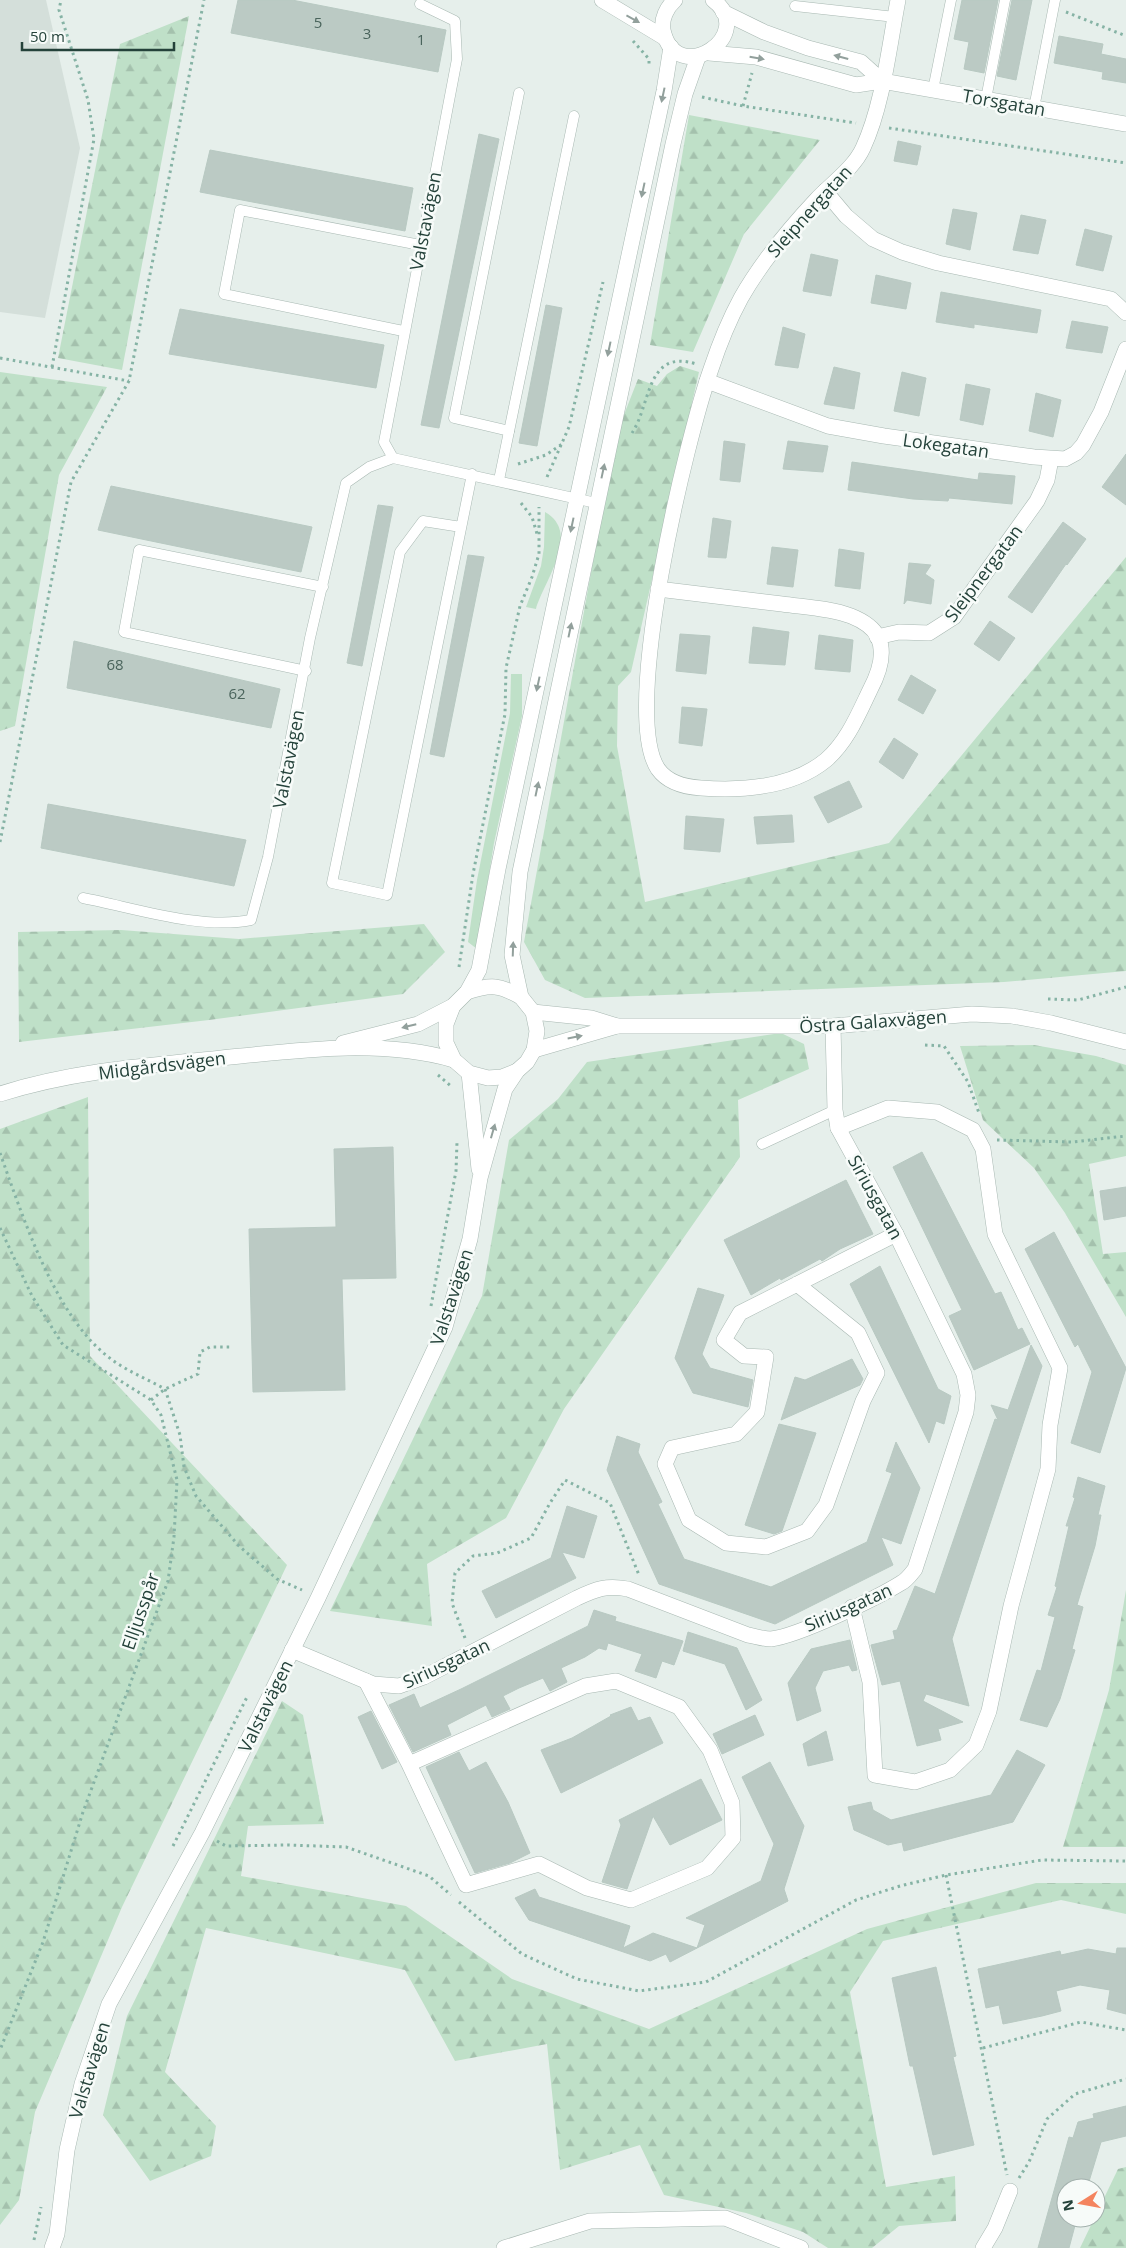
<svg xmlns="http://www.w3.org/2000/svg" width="1126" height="2248" font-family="'Open Sans',sans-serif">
<defs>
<pattern id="forest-firs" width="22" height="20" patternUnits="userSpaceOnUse" patternTransform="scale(1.25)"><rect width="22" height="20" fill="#bfe0c8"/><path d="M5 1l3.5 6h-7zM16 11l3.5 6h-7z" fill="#a4c1ad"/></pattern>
</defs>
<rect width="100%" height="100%" fill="#e6efeb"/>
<polygon fill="#d4dfda" points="0,0 46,0 80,148 45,318 0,312"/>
<g fill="#bfe0c8">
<path d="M545,512C582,533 544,581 536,609L526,607L541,566L544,547Z"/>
<polygon points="511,674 522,674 522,716 494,843 477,949 468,942 477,880 510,713"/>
</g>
<g fill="url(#forest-firs)">
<polygon points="189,16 122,370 58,358 120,44"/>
<polygon points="689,115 820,140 744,234 693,352 650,345"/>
<polygon points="680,366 699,372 631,672 618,686 617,746 645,902 889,843 1126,557 1126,971 1004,982 585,998 545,980 524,942 616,435 638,379 657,386 667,374"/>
<polygon points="0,372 107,387 59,475 15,726 0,731"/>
<polygon points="424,924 445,952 403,994 209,1020 19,1042 18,932 121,930 239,939"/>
<polygon points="781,1033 804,1044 809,1069 738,1100 740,1157 564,1409 506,1518 427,1564 432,1626 330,1611 482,1296 509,1140 558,1099 587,1062"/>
<polygon points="1034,1045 1096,1056 1126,1065 1126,1156 1089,1164 1103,1254 1126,1252 1126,1317 1065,1213 1034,1168 983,1120 960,1046"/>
<polygon points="88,1097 90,1356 287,1565 122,1907 35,2112 19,2200 0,2225 0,1129"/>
<polygon points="1126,1590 1126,1847 1063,1847 1109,1690"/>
<polygon points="282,1701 303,1715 324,1824 248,1826 241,1876 406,1906 512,1979 649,2029 867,1929 1036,1883 1126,1883 1126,1914 1061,1900 883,1941 850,1992 886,2187 955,2176 956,2221 899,2226 872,2248 828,2248 803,2232 746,2213 664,2195 640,2145 560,2170 547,2044 455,2061 405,1970 206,1928 165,2072 216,2126 211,2156 150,2181 103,2115 127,2016"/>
<polygon points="1126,2167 1126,2248 1080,2248 1118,2169"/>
</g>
<g fill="#bbcac4" stroke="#b8c9c2">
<polygon points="238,0 292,0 446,30 438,72 231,33"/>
<polygon points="962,0 998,0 984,73 964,69 969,42 954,39"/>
<polygon points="1012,0 1032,0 1016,80 997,76"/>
<polygon points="1059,36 1103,44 1101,54 1126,59 1126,83 1102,79 1103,72 1054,63"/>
<polygon points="479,134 499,139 439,428 421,425"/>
<polygon points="898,141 921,146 917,165 894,161"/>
<polygon points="210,150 413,188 405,231 200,192"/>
<polygon points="953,209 977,213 970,250 946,244"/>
<polygon points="1021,215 1046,220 1038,254 1013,250"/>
<polygon points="1085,229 1112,236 1103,271 1076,265"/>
<polygon points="811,254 838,260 831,296 803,291"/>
<polygon points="876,275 911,283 906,309 871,303"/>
<polygon points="941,292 1041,310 1037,333 974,324 974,328 936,322"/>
<polygon points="546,305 562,308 537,446 519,443"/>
<polygon points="180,309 384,345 376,388 169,354"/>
<polygon points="1072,321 1108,327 1102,353 1066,348"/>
<polygon points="783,327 805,334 798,368 775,365"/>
<polygon points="834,367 860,373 854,409 824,404"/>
<polygon points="902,372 926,378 919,416 894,411"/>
<polygon points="966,384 990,389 983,425 960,420"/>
<polygon points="1036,393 1061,400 1053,437 1029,431"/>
<polygon points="724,441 745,444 740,482 720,480"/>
<polygon points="788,441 828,446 823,472 783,469"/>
<polygon points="1126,454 1126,505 1102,487"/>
<polygon points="852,462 978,480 979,473 1015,476 1012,504 949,498 948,501 913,499 848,490"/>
<polygon points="111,486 312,527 301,572 98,530"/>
<polygon points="378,505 393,507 362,666 347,663"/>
<polygon points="713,518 731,521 726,558 708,557"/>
<polygon points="1063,522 1086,539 1067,565 1066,564 1032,613 1008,597"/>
<polygon points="772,547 798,550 793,587 767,584"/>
<polygon points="839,549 864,553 860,589 835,586"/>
<polygon points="468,555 484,557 444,757 430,754"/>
<polygon points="909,563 931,565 925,574 934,580 931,604 907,600 904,604"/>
<polygon points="990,621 1015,638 999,661 974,644"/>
<polygon points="753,627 789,632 785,665 749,663"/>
<polygon points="680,634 710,636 706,674 676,671"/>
<polygon points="819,635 853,640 850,672 815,669"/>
<polygon points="74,641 280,689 271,728 67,688"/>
<polygon points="911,675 936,690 923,714 898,700"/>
<polygon points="682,707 707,709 702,746 679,743"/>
<polygon points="894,738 918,754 903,779 879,762"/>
<polygon points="849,781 862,807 828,823 814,797"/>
<polygon points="48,804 246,840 234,886 41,848"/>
<polygon points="792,815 794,842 757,844 754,817"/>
<polygon points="686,816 724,819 720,852 684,849"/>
<polygon points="393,1147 396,1278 342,1279 345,1390 253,1392 249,1229 336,1227 334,1149"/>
<polygon points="922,1152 995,1294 1001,1292 1018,1330 1022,1328 1030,1344 974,1370 949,1316 962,1310 893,1167"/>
<polygon points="846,1180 873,1234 840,1249 822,1261 820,1259 781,1280 780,1278 751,1295 724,1240"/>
<polygon points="1126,1187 1126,1216 1104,1220 1100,1191"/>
<polygon points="1054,1232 1126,1368 1100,1453 1071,1443 1092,1372 1078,1344 1075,1347 1025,1249"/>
<polygon points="880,1266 938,1389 951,1396 944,1424 936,1421 929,1443 850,1284"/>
<polygon points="698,1288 724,1295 702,1354 710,1368 753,1380 748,1407 693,1393 675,1358"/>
<polygon points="1031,1345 1042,1366 952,1639 969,1706 926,1694 923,1701 963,1722 938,1729 941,1740 917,1746 900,1681 882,1685 871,1645 895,1639 893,1631 897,1630 915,1586 935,1594 995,1419 998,1420 991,1405 1008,1410"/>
<polygon points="852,1359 863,1379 860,1385 781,1420 795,1377 805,1380"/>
<polygon points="779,1424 816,1433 782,1531 774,1534 745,1525"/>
<polygon points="617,1436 640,1444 638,1452 662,1502 658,1504 684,1559 771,1587 867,1542 892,1473 886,1471 896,1442 920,1488 901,1544 881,1537 893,1565 775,1624 659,1584 607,1470"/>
<polygon points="1078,1477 1105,1486 1098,1515 1101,1515 1095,1546 1077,1605 1083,1607 1072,1649 1075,1650 1060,1699 1047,1727 1020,1720 1037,1670 1041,1671 1055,1617 1048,1615 1057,1587 1055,1586 1069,1526 1066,1526 1075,1498 1073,1497"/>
<polygon points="567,1506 597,1516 584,1558 562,1552 576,1578 496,1618 482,1591 551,1558"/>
<polygon points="594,1610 616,1617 615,1621 683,1641 674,1665 662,1661 656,1678 635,1671 642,1654 608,1643 606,1650 599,1648 585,1657 561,1668 567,1682 550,1691 543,1678 519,1688 503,1696 510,1709 492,1717 486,1705 447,1725 451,1735 413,1752 389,1705 414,1694 420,1708 461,1689 588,1626"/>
<polygon points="688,1632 737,1648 762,1700 746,1710 725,1664 683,1651"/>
<polygon points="850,1640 857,1670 852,1671 849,1665 823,1671 815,1688 821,1711 797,1721 788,1683 811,1649"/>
<polygon points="631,1707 638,1721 650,1717 663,1743 561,1793 541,1750 572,1738 611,1716 610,1715"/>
<polygon points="371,1711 397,1762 382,1769 358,1717"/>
<polygon points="755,1715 764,1735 722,1754 713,1734"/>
<polygon points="826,1731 833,1760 808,1766 803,1744"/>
<polygon points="1017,1750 1045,1765 1013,1822 904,1851 902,1842 888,1845 854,1830 848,1807 871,1802 873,1810 891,1820 991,1795"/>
<polygon points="459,1752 469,1771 486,1762 508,1802 530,1853 510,1863 475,1873 426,1767"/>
<polygon points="770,1762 804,1826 784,1889 788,1901 670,1962 666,1954 650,1961 529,1920 515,1898 535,1889 539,1897 630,1926 623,1948 653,1933 697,1948 705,1925 686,1918 761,1881 774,1844 742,1777"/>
<polygon points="701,1779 722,1820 670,1845 653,1816 627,1889 602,1882 621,1825 619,1820"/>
<polygon points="1117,1948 1126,1948 1126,2014 1107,2009 1110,1990 1080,1985 1056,1991 1061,2011 1042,2016 1003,2024 999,2005 986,2008 978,1969 1060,1951 1061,1955 1088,1949 1116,1954"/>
<polygon points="936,1967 956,2056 953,2057 974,2145 933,2155 913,2066 910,2066 892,1978"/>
<polygon points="1126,2106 1126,2136 1101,2142 1087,2188 1066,2188 1066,2218 1077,2218 1069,2248 1038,2248 1069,2137 1073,2138 1078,2122 1094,2118 1093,2114"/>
</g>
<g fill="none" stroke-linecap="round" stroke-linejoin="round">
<defs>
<g id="service">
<polyline points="795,6 895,17"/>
<polyline points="933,90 951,0"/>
<polyline points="986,99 1005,0"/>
<polyline points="1034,108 1055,0"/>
<polyline points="403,331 224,294 240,210 420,245"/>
<polyline points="509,431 454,418 519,93"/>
<polyline points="393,458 384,442 457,59 455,21 420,4"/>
<polyline points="499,480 574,116"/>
<polyline points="461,527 423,521 400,552 332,883 387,895 472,474"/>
<polyline points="306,671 124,632 139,550 323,587"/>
<path d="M83,898C135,908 200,930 251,920L268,857L310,638L346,483L369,467L393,458L596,503"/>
<polyline points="762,1144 835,1110"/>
</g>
<g id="minor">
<polyline points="602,0 665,38"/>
<polyline points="723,12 764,32 808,48 861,62 882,81"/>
<polyline points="709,53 756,57 856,85 882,81 1126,124"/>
<polyline points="825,191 846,216 873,239 902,252 938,263 1111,299 1126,313"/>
<polyline points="707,381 828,426 884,436 1034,457 1065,459 1076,453 1083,445 1101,412 1126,349"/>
<path d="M658,589C700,594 741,599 782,604C804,607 830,608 851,616C861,620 873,627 878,637C886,654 878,675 870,690C858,715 847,742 826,760C792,788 743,791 701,788C684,787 668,783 658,769C620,712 687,437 711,369C719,345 729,320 741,298C762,261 787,231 816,200C831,184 854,168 863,148C883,105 889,47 898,0"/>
<polyline points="877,637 899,632 929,633 954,617 1037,501 1047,480 1051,459"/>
<polyline points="533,1012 591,1018 617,1026 833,1026 972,1014 1012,1016 1051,1023 1126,1042"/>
<polyline points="534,1050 617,1026"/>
<polyline points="838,1128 888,1108 937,1112 973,1130 983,1149 995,1234 1060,1368 1050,1425 1048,1469 1011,1606 989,1711 976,1745 950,1770 915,1782 875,1775 870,1682 852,1607"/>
<polyline points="797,1284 858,1333 877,1373 863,1401 826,1505 807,1531 766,1547 726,1543 689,1520 665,1464 672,1448 736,1434 757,1412 766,1357 744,1356 724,1340 740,1313 896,1234"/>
<path d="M292,1650L373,1684L399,1686L424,1677L577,1598C596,1589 606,1585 628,1589L748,1635C755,1636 763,1639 771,1639C798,1636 877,1598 901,1583C907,1580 911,1574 915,1569L966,1412L968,1395L964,1374L896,1234L838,1128L835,1110L833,1026"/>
<polyline points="366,1681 409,1764 466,1885 539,1864 587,1888 631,1900 707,1868 733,1838 732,1803 710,1750 679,1707 616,1681 585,1686 409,1764"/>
<polyline points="504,2248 590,2221 725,2218 801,2248"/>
<polyline points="983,2248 995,2228 1010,2191"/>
</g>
<g id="tertiary">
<path d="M675,0C667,7 661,19 663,30C676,90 759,34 713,0"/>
<path d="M467,992C491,984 500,985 521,997"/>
<polyline points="343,1043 418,1024 453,1006"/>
<polyline points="517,1071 502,1077 488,1078 469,1073 454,1060 446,1043 446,1024 453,1006 467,992 479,970 498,869 664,91 671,47"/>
<polyline points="469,1073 479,1169"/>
<path d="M0,1094C69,1072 141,1066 213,1059C291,1051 378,1038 454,1060"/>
<polyline points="52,2248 57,2234 67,2150 82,2084 109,2004 202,1833 318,1598 445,1327 470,1239 480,1178 505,1089 517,1071 527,1062 534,1050 537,1031 533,1012 521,997 512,955 520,872 673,144 685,94 698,57"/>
</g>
</defs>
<use href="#service" stroke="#a8b8b2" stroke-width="11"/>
<use href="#minor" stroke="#a8b8b2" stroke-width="16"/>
<use href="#tertiary" stroke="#a8b8b2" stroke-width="16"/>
<g stroke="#86b3a5" stroke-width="3" stroke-dasharray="2.5 4" stroke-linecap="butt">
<polyline points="1066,12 1126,36"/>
<polyline points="633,41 649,59 649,66"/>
<polyline points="702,97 743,106 856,123"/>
<polyline points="743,106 752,73"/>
<polyline points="889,128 1126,163"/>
<polyline points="0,358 129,381"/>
<polyline points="52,367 94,139 88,100 59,10 61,0"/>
<path d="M632,433C651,405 646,348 696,364"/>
<polyline points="518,464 546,455 562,444"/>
<polyline points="547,477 569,427 603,282"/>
<polyline points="521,503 532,517 538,537"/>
<polyline points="0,842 71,482 129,381 204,0"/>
<polyline points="459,967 473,874 505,714 506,668 520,606 532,577 539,554 539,507"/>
<polyline points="1048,999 1078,1000 1126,987"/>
<polyline points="925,1045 944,1046 968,1082 979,1113"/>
<polyline points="438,1075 452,1087"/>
<polyline points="997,1140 1072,1142 1126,1136"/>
<path d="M0,1153C23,1217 55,1318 111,1359C127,1371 147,1379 165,1389L180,1435L184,1467L196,1496L239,1546L277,1579L302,1590"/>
<polyline points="0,1228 32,1296 63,1345 151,1400 161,1415 177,1480 174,1537 168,1581 83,1812 43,1942 0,2050"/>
<polyline points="431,1306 456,1171 457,1142"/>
<polyline points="151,1400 165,1389 198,1374 200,1352 210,1347 233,1347"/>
<polyline points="465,1638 452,1603 455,1573 473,1556 497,1553 531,1538 550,1503 565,1480 610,1503 639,1575"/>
<polyline points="217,1841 226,1846 288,1845 346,1847 429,1876 451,1895"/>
<polyline points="173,1846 248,1695"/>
<polyline points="946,1875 1007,2175"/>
<polyline points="459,1902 522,1954 577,1979 639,1991 706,1982 856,1900 900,1886 946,1875 1042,1860 1126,1861"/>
<polyline points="983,2048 1081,2022 1126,2030"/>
<polyline points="1019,2178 1029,2162 1047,2119 1075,2094 1126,2079"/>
<polyline points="34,2240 41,2207"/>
</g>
<use href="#service" stroke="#fff" stroke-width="10"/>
<use href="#minor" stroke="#fff" stroke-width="15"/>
<use href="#tertiary" stroke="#fff" stroke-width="15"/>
</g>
<defs><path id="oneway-solid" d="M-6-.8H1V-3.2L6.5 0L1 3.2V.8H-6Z" transform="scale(1.25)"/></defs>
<g fill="#92a09c">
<use href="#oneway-solid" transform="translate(633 19) rotate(29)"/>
<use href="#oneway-solid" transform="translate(841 57) rotate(-165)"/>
<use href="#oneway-solid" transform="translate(757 58) rotate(10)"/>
<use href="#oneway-solid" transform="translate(663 95) rotate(102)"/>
<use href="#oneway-solid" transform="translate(643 190) rotate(102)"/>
<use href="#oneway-solid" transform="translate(609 349) rotate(102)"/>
<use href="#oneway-solid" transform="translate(603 471) rotate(-78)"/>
<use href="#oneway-solid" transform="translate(572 525) rotate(102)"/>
<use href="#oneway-solid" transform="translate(570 630) rotate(-78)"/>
<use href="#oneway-solid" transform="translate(538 684) rotate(102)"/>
<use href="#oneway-solid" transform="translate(537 789) rotate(-78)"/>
<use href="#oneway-solid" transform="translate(513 949) rotate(-88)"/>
<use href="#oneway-solid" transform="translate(409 1026) rotate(166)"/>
<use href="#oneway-solid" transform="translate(575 1037) rotate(-11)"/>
<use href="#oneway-solid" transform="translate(493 1131) rotate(-74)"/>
</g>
<g text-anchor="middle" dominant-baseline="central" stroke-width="5" stroke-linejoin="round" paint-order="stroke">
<g font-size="15" fill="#4a645c">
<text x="318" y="22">5</text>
<text x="367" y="33">3</text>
<text x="421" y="39">1</text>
<text x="115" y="664">68</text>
<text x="237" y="693">62</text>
</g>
<g font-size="18" fill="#24423a" stroke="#f7fbf9">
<text transform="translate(1004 102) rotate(10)">Torsgatan</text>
<text transform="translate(809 211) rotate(-48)">Sleipnergatan</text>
<text transform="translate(425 221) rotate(-79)">Valstavägen</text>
<text transform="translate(946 445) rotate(8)">Lokegatan</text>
<text transform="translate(983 573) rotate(-53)">Sleipnergatan</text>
<text transform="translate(288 759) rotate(-79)">Valstavägen</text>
<text transform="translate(873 1021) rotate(-4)">Östra Galaxvägen</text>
<text transform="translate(162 1065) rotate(-7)">Midgårdsvägen</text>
<text transform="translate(876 1197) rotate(61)">Siriusgatan</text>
<text transform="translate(451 1297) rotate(-72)">Valstavägen</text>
<text transform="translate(848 1607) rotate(-24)">Siriusgatan</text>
<text transform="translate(140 1611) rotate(-71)">Elljusspår</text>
<text transform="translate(446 1663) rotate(-25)">Siriusgatan</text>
<text transform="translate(265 1706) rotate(-64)">Valstavägen</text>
<text transform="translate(89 2070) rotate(-73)">Valstavägen</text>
</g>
</g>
<g transform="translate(1081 2203) rotate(259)"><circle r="24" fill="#f7fbf9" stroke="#a3b1ad"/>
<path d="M0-4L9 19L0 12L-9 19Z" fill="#f4845f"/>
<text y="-8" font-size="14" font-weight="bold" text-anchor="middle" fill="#24423a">N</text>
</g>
<path d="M22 42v8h152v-8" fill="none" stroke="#24423a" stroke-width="2.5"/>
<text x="30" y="42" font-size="15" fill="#24423a" stroke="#f7fbf9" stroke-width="4" paint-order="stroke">50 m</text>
</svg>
